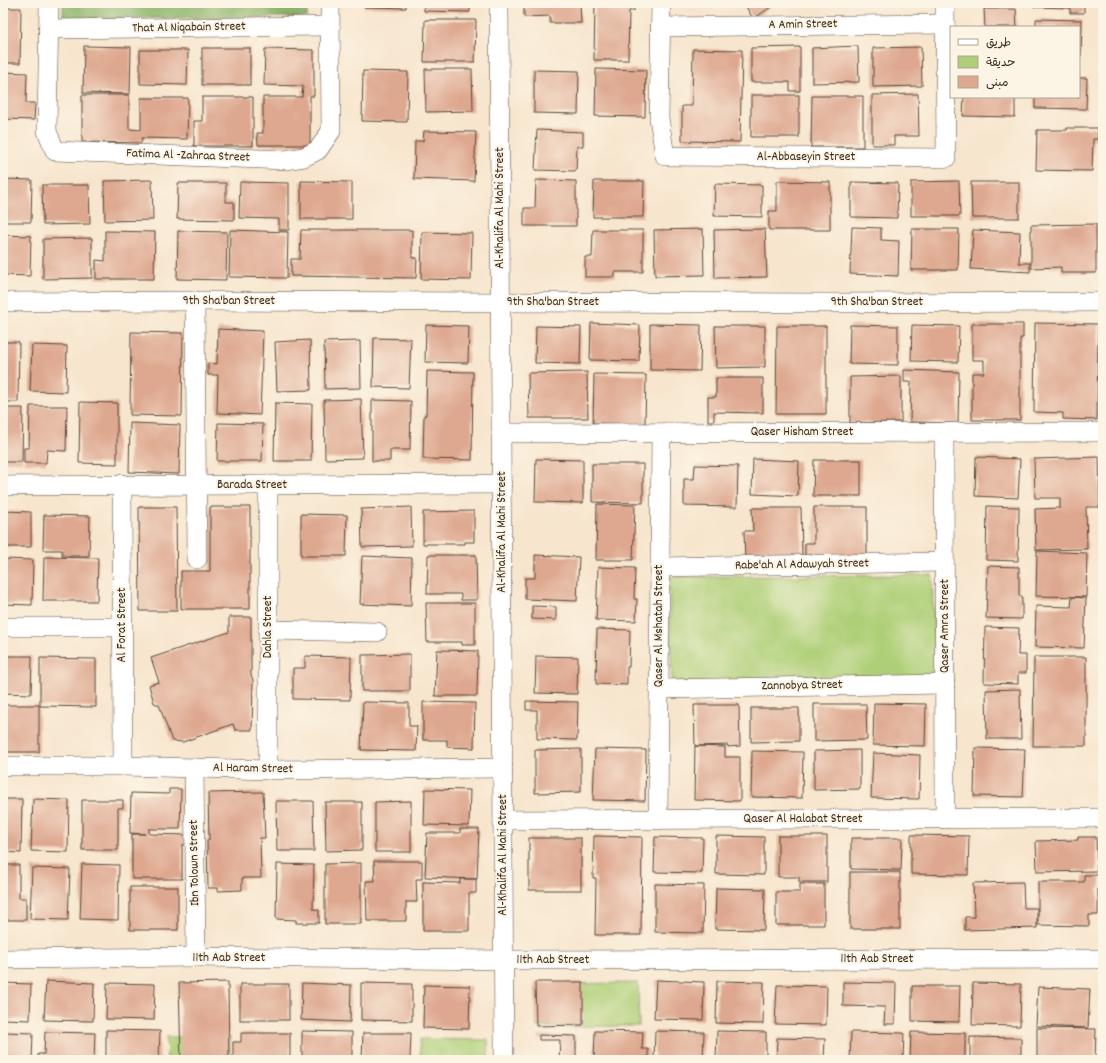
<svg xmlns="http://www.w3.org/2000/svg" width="1106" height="1063" font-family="Dekko,'Playpen Sans Arabic',sans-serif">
<rect width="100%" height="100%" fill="#fcf5e5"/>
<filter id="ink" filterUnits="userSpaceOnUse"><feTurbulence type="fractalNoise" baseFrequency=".025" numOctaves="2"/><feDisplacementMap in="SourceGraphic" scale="8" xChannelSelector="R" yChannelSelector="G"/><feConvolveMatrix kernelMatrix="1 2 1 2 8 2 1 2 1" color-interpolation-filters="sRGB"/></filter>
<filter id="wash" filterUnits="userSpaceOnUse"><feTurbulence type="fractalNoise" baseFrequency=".012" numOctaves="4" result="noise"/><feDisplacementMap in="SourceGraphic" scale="16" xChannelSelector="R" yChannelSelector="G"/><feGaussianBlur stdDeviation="0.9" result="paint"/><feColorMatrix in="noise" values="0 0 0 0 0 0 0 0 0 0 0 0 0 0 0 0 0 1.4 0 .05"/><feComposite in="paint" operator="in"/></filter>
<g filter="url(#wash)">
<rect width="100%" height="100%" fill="#f7e5cd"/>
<g fill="#aecf77" stroke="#747c4a">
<polygon points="932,575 936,679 672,683 669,577"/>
<polygon points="638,983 639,1026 537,1027 536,984"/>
<polygon points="166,1037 230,1037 230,1060 167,1060"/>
<polygon points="420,1039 488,1040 488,1060 420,1060"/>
</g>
<polygon fill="#8ab268" stroke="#626e43" points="63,3 307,3 307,17 63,19"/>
<g id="blocks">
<g fill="#dea78f">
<polygon points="364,3 406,3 406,8 364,7"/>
<polygon points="424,3 470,3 470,12 424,11"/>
<polygon points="524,3 580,3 581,23 550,23 550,16 524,17"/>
<polygon points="595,3 634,3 634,11 629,11 628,60 594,60"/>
<polygon points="744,3 773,3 774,5 753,19"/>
<polygon points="1034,3 1084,3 1084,13 1070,13 1070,8 1034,7"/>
<polygon points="3,8 21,8 20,63 3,63"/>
<polygon points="984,9 1016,9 1017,27 985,27"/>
<polygon points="1036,19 1082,20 1081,56 1079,56 1079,27 1036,27"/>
<polygon points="425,20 476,20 475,62 424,62"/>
<polygon points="84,46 131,47 130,94 83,93"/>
<polygon points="858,46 859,82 812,83 812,48"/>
<polygon points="800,47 800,91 790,91 790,82 751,82 751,48"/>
<polygon points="921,47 922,86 873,87 873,48"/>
<rect x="202" y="48" width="48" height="37"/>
<polygon points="265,49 314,50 314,96 310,96 310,145 258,145 257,133 263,133 263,97 302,97 303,86 264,85"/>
<polygon points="693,49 742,50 740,142 682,141 682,106 692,106"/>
<polygon points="140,50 188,50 187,85 140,84"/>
<polygon points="425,69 472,69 473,111 426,112"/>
<polygon points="596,69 646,70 645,117 595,116"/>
<polygon points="534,70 579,71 578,114 534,113"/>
<polygon points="363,71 408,72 407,122 362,121"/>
<polygon points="3,72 27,73 26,103 35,103 34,120 3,119"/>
<polygon points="1079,78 1087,78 1086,109 1035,108 1035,97 1079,97"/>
<polygon points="918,94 919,136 894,136 894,145 872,145 872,95"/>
<polygon points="82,95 129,95 129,129 141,130 141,98 188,98 187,139 142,138 141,143 82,142"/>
<rect x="751" y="95" width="48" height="42"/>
<polygon points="812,96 863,96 863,147 811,147"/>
<polygon points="202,97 253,97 253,146 194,146 194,121 202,121"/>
<polygon points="964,97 1015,97 1015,117 963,116"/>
<polygon points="1067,128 1098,128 1098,139 1093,139 1092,171 1036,170 1037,130 1067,130"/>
<polygon points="537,130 583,132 583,146 577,146 576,171 535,170"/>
<polygon points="424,131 476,132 474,181 414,179 415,141 423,141"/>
<polygon points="3,179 32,180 31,222 3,222"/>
<polygon points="152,180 153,220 105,221 104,181"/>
<polygon points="536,180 576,181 576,226 524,226 524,208 535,208"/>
<polygon points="301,181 352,182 352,219 301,219"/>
<polygon points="594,181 644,181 643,217 593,217"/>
<polygon points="777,181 830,182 830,230 769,230 769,211 777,211"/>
<polygon points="959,181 960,216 911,216 911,182"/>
<polygon points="240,182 289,183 289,230 279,230 279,219 239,218"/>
<polygon points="851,182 898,183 897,218 851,217"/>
<polygon points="971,182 1019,182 1019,218 972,218"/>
<polygon points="178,183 226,183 226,202 234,202 234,220 177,219"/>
<polygon points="715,184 762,185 762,217 714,216"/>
<polygon points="42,185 89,185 90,224 43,225"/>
<polygon points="1096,224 1096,273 1061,273 1061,267 1031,268 1031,225"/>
<polygon points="852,227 881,228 881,240 899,241 898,276 850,274"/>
<polygon points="703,229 704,275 655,276 654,230"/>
<polygon points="765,229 767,277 715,278 714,230"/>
<polygon points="912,229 959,229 958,270 911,270"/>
<polygon points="230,230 288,232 287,278 229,277"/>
<polygon points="301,230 412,230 412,258 417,258 416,278 291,276 291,259 300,259"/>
<polygon points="593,230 643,230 643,272 615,272 615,277 585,277 585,257 592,257"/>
<polygon points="973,230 1020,232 1019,263 1030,263 1030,272 971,269"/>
<polygon points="105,231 155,232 154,279 96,279 96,260 105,261"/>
<polygon points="178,231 227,232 226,280 177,279"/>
<polygon points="422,232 472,233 471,280 421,279"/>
<polygon points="3,235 31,236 30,276 3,275"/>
<polygon points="92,238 92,278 43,279 43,239"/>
<polygon points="591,323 640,325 639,361 590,360"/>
<polygon points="1035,323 1098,324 1097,420 1063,419 1063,413 1034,412"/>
<polygon points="650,324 701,325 700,371 650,370"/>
<polygon points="972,324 1023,324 1023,338 1020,338 1020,420 972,420 972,373 984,373 984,360 972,360"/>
<polygon points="426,325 469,326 468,363 425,362"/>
<polygon points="850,325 898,326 898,365 849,364"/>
<polygon points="912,325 959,326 958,362 911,361"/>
<polygon points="536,326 581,327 580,364 535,363"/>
<polygon points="715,326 765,326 765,367 716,368"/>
<polygon points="777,326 826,326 826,414 776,414"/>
<polygon points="218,329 263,331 260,415 217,413 218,375 208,375 208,363 217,364"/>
<polygon points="131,332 183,333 182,416 130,415"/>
<polygon points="374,338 411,339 409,388 373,387"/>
<polygon points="310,340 311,390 277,391 275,342"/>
<polygon points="360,341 361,388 325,389 324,342"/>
<polygon points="3,342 19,342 18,402 3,402"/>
<polygon points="32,345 67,346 66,392 30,391"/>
<polygon points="904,370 959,372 958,423 910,422 911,382 904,382"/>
<polygon points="427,371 473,372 472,460 423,459 424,415 426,415"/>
<polygon points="587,372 588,418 529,418 528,373"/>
<polygon points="594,374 646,375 645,424 593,423"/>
<polygon points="901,376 901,422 850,423 850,377"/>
<polygon points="716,378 763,378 763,413 714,412 714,421 708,421 708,397 716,397"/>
<polygon points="361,399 363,458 325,459 324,400"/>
<polygon points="372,400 411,401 410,450 390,450 390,461 372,461"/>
<polygon points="80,402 117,403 117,464 79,463"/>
<polygon points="275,403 312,404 311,461 274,461"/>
<polygon points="30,406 67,406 66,451 47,450 46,463 24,463 24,448 29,448"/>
<polygon points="3,408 23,408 22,462 3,462"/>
<polygon points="130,423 180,425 179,474 129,472"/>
<polygon points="218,423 263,424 262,461 217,461"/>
<polygon points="976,457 1020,459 1018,498 975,496"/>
<polygon points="1099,457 1100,507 1086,507 1087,549 1036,550 1035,509 1060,508 1060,498 1035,498 1034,459"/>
<polygon points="536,459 583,460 583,503 535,502"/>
<polygon points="753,459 799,461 798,496 752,494"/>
<polygon points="814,460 861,460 861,496 813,496"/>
<polygon points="592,464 643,464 643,503 592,502"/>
<polygon points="695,465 738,466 737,507 684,506 684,479 694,479"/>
<polygon points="597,504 635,505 633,560 596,560"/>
<polygon points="987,506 1019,507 1018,561 986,560"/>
<polygon points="139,507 176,507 177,611 140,611"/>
<polygon points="210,507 250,507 250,609 181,609 181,571 210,571"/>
<polygon points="411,507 412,546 362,547 361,509"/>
<polygon points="814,507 867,507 867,558 805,558 805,543 814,543"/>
<polygon points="752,508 801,508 802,558 745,558 744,531 753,531"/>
<polygon points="3,511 31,512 31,547 3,547"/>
<polygon points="474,511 474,542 465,542 465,544 423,544 423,512"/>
<polygon points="301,514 347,515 346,556 301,556"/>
<polygon points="44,515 90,516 89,556 62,556 62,550 43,550"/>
<polygon points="1037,551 1087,553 1086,597 1036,596"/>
<polygon points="428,555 476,555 477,600 461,600 461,594 427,594"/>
<polygon points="535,555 579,557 577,601 525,599 525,578 535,578"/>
<polygon points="362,556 412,558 411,606 360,604"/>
<polygon points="44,557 98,558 97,601 43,601"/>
<polygon points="3,559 33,560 32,605 3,604"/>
<polygon points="988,566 1019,567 1019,596 1022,596 1022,619 986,618"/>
<polygon points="598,567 635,568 634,599 637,599 636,621 596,620"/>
<polygon points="1072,597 1086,598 1084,648 1035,647 1036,606 1071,607"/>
<polygon points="426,603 475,603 475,645 462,645 462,642 427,642"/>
<polygon points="532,606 556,607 556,620 532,619"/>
<polygon points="229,617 251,617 251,675 253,680 252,730 235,730 233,724 183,742 172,741 159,705 154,703 149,685 159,682 151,658 229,632"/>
<polygon points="985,627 1019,628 1018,655 1026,655 1026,673 1018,673 1018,684 984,683"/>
<polygon points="597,629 630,630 629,667 627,667 627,685 596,684"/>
<polygon points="437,650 478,651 477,696 435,696"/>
<polygon points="410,654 410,691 362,691 362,655"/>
<polygon points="3,656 32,656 31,694 3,693"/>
<polygon points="305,656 351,657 350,700 293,699 293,668 305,668"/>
<polygon points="536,656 578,657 577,694 535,693"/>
<polygon points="1034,657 1086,657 1086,746 1033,746"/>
<polygon points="40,658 96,659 96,707 40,706"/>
<polygon points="1020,689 1021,739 987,739 986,690"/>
<polygon points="526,701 578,702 577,740 537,739 537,710 526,710"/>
<polygon points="363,702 409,703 409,726 417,726 416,751 361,750"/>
<polygon points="423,702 475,703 474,748 447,747 447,740 423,740"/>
<polygon points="874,703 926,704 925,746 873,745"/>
<polygon points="814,704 866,704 867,740 814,741"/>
<rect x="3" y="705" width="36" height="47"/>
<polygon points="694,705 739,705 740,746 728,747 728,745 695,746"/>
<polygon points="751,708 799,708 799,741 751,742"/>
<polygon points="695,746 725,747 725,757 740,757 740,801 694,800"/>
<polygon points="975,748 1025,749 1023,797 974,796"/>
<polygon points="581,749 581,792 535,793 535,750"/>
<polygon points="595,749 646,750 645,801 593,800"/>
<polygon points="860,750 860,789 814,790 814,751"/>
<polygon points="752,751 803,752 802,798 751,797"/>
<polygon points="873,753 920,755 919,799 871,798"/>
<polygon points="169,789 181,789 180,829 149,829 149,834 186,835 186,845 182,845 182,879 132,879 132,834 145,834 130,833 131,793 169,794"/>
<polygon points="425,789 470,790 469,826 424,825"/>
<polygon points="263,792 265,838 260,838 261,878 242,878 242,890 218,891 218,888 208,888 207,840 209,840 208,793"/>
<polygon points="3,799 22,799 21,853 3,852"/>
<polygon points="33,799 69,800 68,852 31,851"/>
<polygon points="82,800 123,800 123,808 118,808 118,850 82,850"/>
<polygon points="276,801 313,801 314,851 277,851"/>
<polygon points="411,801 411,852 375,852 375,802"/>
<polygon points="325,802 362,802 362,850 326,851"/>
<polygon points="460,829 479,829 477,879 425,877 427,833 460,833"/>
<polygon points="911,835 969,836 968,875 911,874"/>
<polygon points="594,836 642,837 641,935 595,935 596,878 593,878"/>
<polygon points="716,836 764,837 764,875 716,874"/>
<polygon points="778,836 827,836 827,882 799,882 799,877 778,877"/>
<polygon points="655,837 703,838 702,873 654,872"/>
<polygon points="1078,837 1096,837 1097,871 1037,872 1036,841 1078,840"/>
<rect x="529" y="838" width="52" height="52"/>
<polygon points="851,838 902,838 901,870 851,869"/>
<polygon points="374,861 422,861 422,879 416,879 417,902 406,902 406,921 367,921 366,881 375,881"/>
<polygon points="361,863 361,924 325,924 325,864"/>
<polygon points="82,864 119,865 118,920 80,919"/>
<polygon points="277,864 314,865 313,909 319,910 319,923 296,923 296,920 276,919"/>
<polygon points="3,865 19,865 19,898 26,898 26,920 3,920"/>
<polygon points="32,868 70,869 68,920 30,919"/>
<rect x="850" y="872" width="50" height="57"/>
<polygon points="1084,875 1100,875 1100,888 1098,888 1098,915 1089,915 1089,926 1038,925 1038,882 1084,882"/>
<polygon points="460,879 476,879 476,893 469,893 469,931 423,931 423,882 460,883"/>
<polygon points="1023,882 1024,908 1037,908 1037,928 965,930 965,917 974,917 973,883"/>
<polygon points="655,884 704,885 703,933 655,932"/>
<polygon points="800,884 824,884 824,925 776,925 776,892 800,892"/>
<rect x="130" y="887" width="48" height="43"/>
<polygon points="716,888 765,889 764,930 715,929"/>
<polygon points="656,980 704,982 703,1020 654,1019"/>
<polygon points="46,981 94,983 93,1021 44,1020"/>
<polygon points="717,981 764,982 763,1024 716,1023"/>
<polygon points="228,982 229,1060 181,1060 179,983"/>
<polygon points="535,982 583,982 583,1025 536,1026"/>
<polygon points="843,982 896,983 895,1024 884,1024 885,1007 843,1006"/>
<polygon points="3,983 31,984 30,1020 3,1019"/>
<polygon points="107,983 155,984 154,1020 106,1019"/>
<polygon points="302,983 351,985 350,1022 301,1020"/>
<polygon points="361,983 412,984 412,1021 361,1020"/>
<polygon points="973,983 1021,984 1020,1026 972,1025"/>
<rect x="240" y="984" width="49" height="36"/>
<polygon points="424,985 470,986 469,1029 423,1028"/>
<polygon points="777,985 827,986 826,1025 775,1024"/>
<polygon points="912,986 960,986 959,1022 912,1021"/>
<polygon points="1038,987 1090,989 1088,1028 1036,1026"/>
<polygon points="1037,1028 1096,1029 1095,1060 1037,1060"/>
<polygon points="106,1030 160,1031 159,1060 106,1060"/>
<polygon points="302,1031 352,1032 352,1060 302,1060"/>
<polygon points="595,1031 643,1032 642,1049 648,1049 648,1060 594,1060"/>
<polygon points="655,1031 704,1032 703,1060 654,1060"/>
<polygon points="717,1031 766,1032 766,1060 716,1060"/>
<polygon points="3,1032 33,1033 32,1060 3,1060"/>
<polygon points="45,1032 95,1033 94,1060 38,1060 38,1054 44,1054"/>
<polygon points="851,1032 904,1033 903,1060 850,1060"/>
<polygon points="911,1032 965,1033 965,1060 910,1060"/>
<polygon points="241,1033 290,1033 290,1060 233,1060 233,1042 241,1042"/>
<polygon points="363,1033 411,1033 410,1060 362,1060"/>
<polygon points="539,1035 576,1036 576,1060 559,1060 560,1040 539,1040"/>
<polygon points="970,1037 1021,1038 1021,1060 970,1060"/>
<polygon points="777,1038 825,1039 824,1060 776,1060"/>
</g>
</g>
</g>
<g filter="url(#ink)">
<use href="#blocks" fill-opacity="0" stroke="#574638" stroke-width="1"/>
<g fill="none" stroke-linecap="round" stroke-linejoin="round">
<defs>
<g id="minor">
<polyline points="49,3 47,131 55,151 285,160 304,157 318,150 331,131 330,3"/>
<polyline points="499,3 504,1060"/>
<polyline points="661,3 659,118 665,156 946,158 945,3"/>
<polyline points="660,27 945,24"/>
<polyline points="48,29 330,26"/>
<polyline points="195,301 197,559"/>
<polyline points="3,302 195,301 832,303 1103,302"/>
<polyline points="944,432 945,819"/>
<polyline points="501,433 1103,432"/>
<polyline points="122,484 123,766"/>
<polyline points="268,485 268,770"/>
<path d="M3,486C169,484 335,485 502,484"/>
<polyline points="660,567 944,562"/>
<polyline points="3,627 122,627"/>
<polyline points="268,630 377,632"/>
<polyline points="659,689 945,684"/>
<polyline points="3,766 123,766 268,770 503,768"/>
<polyline points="194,768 196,957"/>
<polyline points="503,820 1103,818"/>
<polyline points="658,820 661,433"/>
<polyline points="3,959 196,957 504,960 1103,959"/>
</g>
</defs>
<use href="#minor" stroke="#574638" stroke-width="20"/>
<use href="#minor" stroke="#fff" stroke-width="19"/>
</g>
</g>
<g text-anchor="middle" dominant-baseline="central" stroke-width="4" stroke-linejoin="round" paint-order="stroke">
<g font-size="13" fill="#3b2a1e" stroke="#fcf5e5">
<text transform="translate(803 25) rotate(-1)">A Amin Street</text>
<text transform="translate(189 28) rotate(-1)">That Al Niqabain Street</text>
<text transform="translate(188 156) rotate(2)">Fatima Al -Zahraa Street</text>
<text x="806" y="157">Al-Abbaseyin Street</text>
<text transform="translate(500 208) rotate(-90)">Al-Khalifa Al Mahi Street</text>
<text x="229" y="301">9th Sha'ban Street</text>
<text x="553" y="302">9th Sha'ban Street</text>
<text x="877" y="302">9th Sha'ban Street</text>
<text x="802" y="432">Qaser Hisham Street</text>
<text x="252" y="485">Barada Street</text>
<text transform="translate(502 532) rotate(-90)">Al-Khalifa Al Mahi Street</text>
<text transform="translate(802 565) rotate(-1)">Rabe'ah Al Adawyah Street</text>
<text transform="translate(122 625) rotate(-90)">Al Forat Street</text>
<text transform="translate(659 626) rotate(-90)">Qaser Al Mshatah Street</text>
<text transform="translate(945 626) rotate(-90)">Qaser Amra Street</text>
<text transform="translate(268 627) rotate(-90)">Dahla Street</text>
<text transform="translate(802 686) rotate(-1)">Zannobya Street</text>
<text transform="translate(253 769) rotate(1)">Al Haram Street</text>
<text x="803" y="819">Qaser Al Halabat Street</text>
<text transform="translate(503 855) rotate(-90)">Al-Khalifa Al Mahi Street</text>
<text transform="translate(195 863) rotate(-91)">Ibn Tolown Street</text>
<text x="229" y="958">11th Aab Street</text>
<text x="877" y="959">11th Aab Street</text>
<text x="553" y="960">11th Aab Street</text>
</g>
</g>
<rect width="1106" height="1063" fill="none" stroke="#fcf5e5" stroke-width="16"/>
<rect x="950" y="26" width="130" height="72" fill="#fcf5e5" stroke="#afa495"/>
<rect x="958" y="39" width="20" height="6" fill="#ffffff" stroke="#afa495"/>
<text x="986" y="46" font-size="12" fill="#3b2a1e">طريق</text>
<rect x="958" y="56" width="20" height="12" fill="#aecf77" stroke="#afa495"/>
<text x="986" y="66" font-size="12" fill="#3b2a1e">حديقة</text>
<rect x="958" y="76" width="20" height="12" fill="#dea78f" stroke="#afa495"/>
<text x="986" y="86" font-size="12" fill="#3b2a1e">مبنى</text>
</svg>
